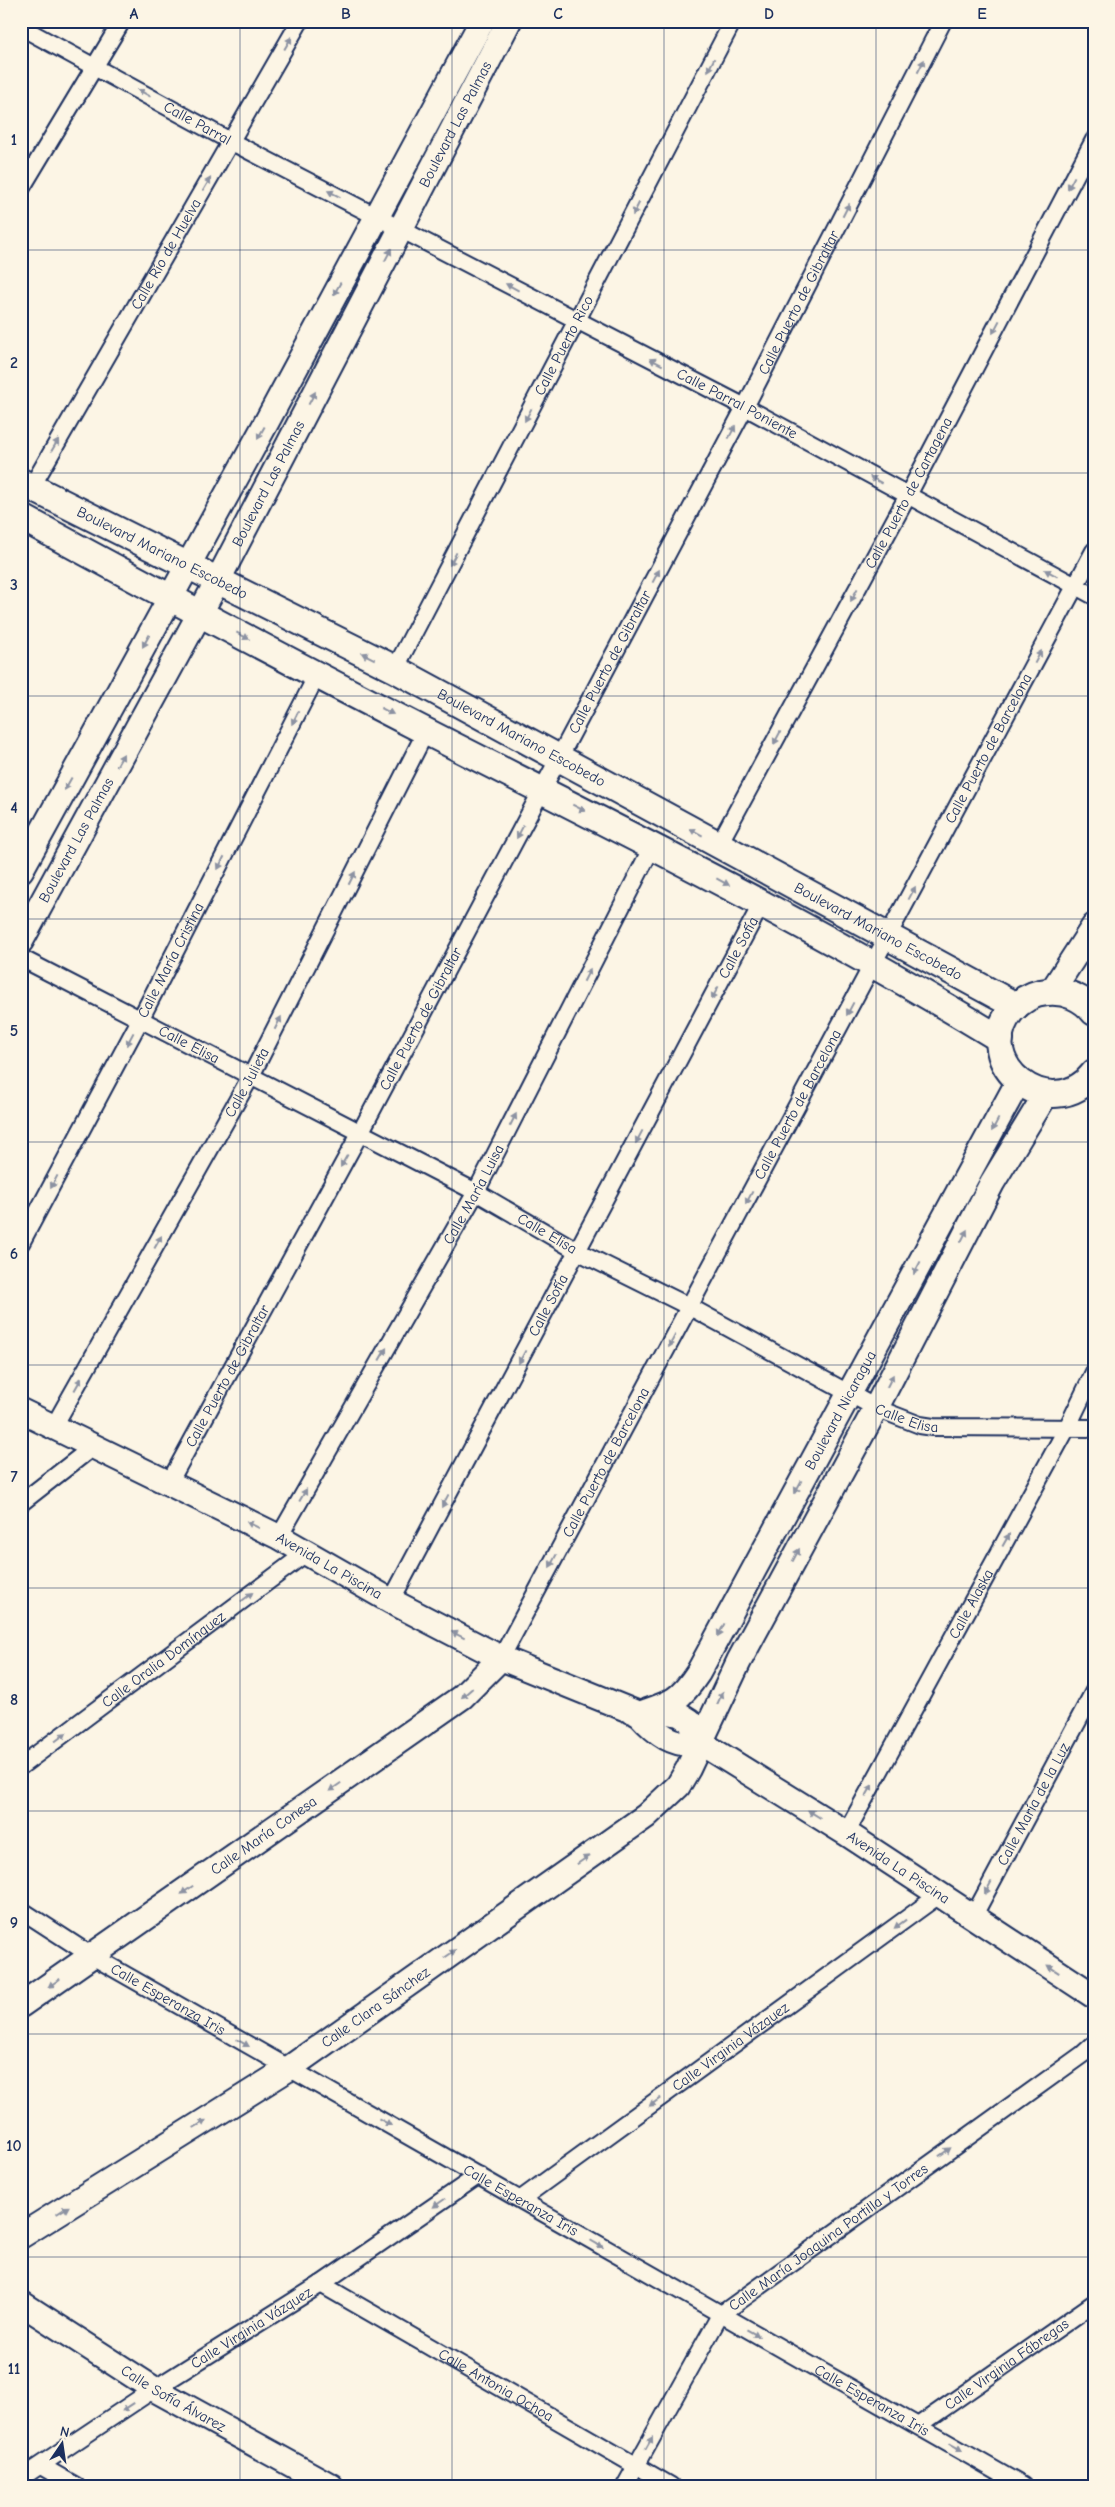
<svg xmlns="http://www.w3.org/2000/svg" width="1115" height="2507" font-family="'Comic Neue',sans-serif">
<rect width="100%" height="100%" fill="#fcf5e5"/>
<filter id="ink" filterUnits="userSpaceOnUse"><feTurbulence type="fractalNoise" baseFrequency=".02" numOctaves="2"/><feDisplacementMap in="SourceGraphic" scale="10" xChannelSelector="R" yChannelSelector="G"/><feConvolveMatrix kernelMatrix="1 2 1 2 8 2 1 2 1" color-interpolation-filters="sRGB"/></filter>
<g filter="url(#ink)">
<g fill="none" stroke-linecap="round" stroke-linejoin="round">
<defs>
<g id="street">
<path id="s1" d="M21,27L232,142L745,407L1094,596"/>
<polyline points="21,189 122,21"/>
<path id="s2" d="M31,488L300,21"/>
<path id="s3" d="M395,669L733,21"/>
<path id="s4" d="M719,844L907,497L1094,140"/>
<path id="s5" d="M21,958L476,1192L579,1252L690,1307L876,1408L920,1425L933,1427L1094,1428"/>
<path id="s6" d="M21,1243L141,1018L317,675"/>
<path id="s7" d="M54,1426L251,1076L426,731"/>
<path id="s8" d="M169,1483L360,1133L745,407L943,21"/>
<polyline points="21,1503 94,1446"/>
<path id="s9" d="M279,1537L476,1192L653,845"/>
<path id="s10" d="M391,1601L762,903"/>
<path id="s11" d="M501,1658L1094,551"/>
<path id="s12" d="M21,1766L306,1553"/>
<path id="s13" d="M846,1833L1067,1428L1094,1372"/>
<path id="s14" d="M21,1910L92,1956L1023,2486"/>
<path id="s15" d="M973,1917L1094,1691"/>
<path id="s16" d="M521,2199L939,1895"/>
<path id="s17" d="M321,2284L671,2486"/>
<path id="s18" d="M918,2426L1094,2303"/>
<polyline points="41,2466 76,2486"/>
<path id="s19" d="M21,2478L154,2389L321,2284L479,2175"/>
<path id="s20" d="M625,2486L720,2315L1083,2054L1094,2044"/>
</g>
<g id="secondary">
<polyline points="21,870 265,425 482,21"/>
<path id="s21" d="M21,941L217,582L509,21"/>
<polyline points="1052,991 1094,926"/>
<path id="s22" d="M21,1411L279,1537L391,1601L501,1658L639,1714L666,1712L679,1714L690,1721L701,1743L846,1833L1094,1996"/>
<path id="s23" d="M701,1743C674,1748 656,1733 639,1714C671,1703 679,1702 698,1673L1018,1082"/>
<path id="s24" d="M21,2005L462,1697L501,1658"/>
<path id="s25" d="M21,2236L288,2069L646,1816L678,1786L688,1769L739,1661L876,1408L992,1183L1046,1094"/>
<path id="s26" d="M21,2303L154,2389L331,2486"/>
</g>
<g id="primary">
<path id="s27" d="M21,482L395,669L1016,1006"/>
<path d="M21,517C155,590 290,662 425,731C619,830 814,925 1000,1039"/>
<path d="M1094,1012C1083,998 1065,990 1047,992C1033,993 1021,1000 1011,1011C969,1063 1051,1128 1094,1073"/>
</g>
</defs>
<use href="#street" stroke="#1b2f5e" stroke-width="20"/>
<use href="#secondary" stroke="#1b2f5e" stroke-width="28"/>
<use href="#primary" stroke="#1b2f5e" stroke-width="30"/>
<use href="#street" stroke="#fcf5e5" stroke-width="16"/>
<use href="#secondary" stroke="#fcf5e5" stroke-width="24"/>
<use href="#primary" stroke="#fcf5e5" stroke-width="26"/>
</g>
<defs><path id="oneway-solid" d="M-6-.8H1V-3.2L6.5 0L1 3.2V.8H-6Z" transform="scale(1.25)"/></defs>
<g fill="#8c92a2">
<use href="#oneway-solid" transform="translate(288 43) rotate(-60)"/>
<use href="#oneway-solid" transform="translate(711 65) rotate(117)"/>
<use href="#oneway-solid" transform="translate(921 66) rotate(-63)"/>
<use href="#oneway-solid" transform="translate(144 93) rotate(-151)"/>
<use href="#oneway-solid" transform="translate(1071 183) rotate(118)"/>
<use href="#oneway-solid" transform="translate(207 184) rotate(-60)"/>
<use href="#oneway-solid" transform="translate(334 194) rotate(-153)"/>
<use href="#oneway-solid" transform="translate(636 209) rotate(117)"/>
<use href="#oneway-solid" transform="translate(846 210) rotate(-63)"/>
<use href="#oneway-solid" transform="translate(388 255) rotate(-62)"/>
<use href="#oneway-solid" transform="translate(512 287) rotate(-152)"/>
<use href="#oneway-solid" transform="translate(337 289) rotate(119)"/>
<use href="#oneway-solid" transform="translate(996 327) rotate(118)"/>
<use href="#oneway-solid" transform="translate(656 362) rotate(-153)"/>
<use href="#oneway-solid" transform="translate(312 398) rotate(-62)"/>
<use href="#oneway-solid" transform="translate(528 415) rotate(118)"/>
<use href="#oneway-solid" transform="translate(732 432) rotate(-62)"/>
<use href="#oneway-solid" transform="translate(261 433) rotate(119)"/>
<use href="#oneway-solid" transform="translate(55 445) rotate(-60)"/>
<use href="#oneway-solid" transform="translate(876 480) rotate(-151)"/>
<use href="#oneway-solid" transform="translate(453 559) rotate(118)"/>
<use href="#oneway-solid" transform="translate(1051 573) rotate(-152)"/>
<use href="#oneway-solid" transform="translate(656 576) rotate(-62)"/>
<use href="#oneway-solid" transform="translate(854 595) rotate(118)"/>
<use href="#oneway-solid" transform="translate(243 636) rotate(28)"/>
<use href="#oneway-solid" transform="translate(146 641) rotate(119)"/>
<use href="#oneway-solid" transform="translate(368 656) rotate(-154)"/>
<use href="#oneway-solid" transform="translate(1038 657) rotate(-62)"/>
<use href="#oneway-solid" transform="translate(387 711) rotate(27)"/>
<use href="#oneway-solid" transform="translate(295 718) rotate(117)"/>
<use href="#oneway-solid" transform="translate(777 738) rotate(118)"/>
<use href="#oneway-solid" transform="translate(120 760) rotate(-61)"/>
<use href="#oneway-solid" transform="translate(68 784) rotate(119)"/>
<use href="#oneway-solid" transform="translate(579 808) rotate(27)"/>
<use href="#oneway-solid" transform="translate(520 832) rotate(118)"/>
<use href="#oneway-solid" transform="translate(696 832) rotate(-152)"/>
<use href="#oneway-solid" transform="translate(221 863) rotate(117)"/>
<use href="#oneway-solid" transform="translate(352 878) rotate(-63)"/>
<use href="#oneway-solid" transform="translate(723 882) rotate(28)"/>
<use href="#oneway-solid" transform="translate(912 893) rotate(-62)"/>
<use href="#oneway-solid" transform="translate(587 975) rotate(-63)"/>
<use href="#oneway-solid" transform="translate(715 993) rotate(118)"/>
<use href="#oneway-solid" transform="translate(850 1009) rotate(118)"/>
<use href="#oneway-solid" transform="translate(278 1023) rotate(-63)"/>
<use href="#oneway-solid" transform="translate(130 1039) rotate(118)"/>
<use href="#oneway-solid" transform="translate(513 1120) rotate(-63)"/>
<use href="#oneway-solid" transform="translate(995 1125) rotate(118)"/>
<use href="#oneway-solid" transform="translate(639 1137) rotate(118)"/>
<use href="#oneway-solid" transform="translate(344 1161) rotate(119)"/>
<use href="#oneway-solid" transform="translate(54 1182) rotate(118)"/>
<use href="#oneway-solid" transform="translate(749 1198) rotate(118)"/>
<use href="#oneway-solid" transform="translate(964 1236) rotate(-63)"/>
<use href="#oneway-solid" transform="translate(158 1242) rotate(-61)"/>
<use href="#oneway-solid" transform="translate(917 1268) rotate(118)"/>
<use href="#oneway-solid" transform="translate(672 1341) rotate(118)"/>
<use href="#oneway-solid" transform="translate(383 1354) rotate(-60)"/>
<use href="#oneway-solid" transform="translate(522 1357) rotate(118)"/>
<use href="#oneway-solid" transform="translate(890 1381) rotate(-63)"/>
<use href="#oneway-solid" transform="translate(78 1384) rotate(-61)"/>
<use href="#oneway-solid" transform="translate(798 1487) rotate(118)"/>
<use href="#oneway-solid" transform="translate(303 1495) rotate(-60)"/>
<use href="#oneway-solid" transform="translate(445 1501) rotate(118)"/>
<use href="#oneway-solid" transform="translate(253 1525) rotate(-154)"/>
<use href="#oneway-solid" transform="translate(1006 1540) rotate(-61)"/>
<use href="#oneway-solid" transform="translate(796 1555) rotate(-62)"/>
<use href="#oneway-solid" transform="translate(553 1561) rotate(118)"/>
<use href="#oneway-solid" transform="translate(247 1597) rotate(-37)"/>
<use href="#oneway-solid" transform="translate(721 1630) rotate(118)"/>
<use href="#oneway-solid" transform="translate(458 1635) rotate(-153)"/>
<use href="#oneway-solid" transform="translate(467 1693) rotate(139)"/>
<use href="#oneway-solid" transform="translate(720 1698) rotate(-66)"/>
<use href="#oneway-solid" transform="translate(61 1737) rotate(-37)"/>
<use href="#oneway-solid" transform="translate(335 1787) rotate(145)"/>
<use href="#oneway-solid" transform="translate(869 1791) rotate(-61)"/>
<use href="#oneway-solid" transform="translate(814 1814) rotate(-148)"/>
<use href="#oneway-solid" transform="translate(583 1860) rotate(-35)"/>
<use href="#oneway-solid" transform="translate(988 1888) rotate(118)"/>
<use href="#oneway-solid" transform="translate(187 1890) rotate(145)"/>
<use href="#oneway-solid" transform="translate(900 1924) rotate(144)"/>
<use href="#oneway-solid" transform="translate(450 1954) rotate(-35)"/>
<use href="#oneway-solid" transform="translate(1053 1969) rotate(-147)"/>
<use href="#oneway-solid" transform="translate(54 1983) rotate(145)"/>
<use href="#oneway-solid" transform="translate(243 2043) rotate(30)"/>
<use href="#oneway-solid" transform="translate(655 2102) rotate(144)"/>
<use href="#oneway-solid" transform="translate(385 2122) rotate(29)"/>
<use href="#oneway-solid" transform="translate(200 2124) rotate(-32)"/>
<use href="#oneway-solid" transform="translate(945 2152) rotate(-35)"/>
<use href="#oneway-solid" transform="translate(439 2203) rotate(145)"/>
<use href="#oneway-solid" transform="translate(63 2210) rotate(-32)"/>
<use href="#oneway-solid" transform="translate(597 2244) rotate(30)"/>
<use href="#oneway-solid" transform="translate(753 2333) rotate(29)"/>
<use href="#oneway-solid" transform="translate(128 2407) rotate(146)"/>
<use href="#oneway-solid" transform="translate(649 2443) rotate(-61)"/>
<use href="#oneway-solid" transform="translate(956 2447) rotate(30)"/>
</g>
</g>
<path fill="none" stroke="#1b2f5e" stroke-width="1" stroke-opacity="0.55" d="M240,21V2486M452,21V2486M664,21V2486M876,21V2486M21,250H1094M21,473H1094M21,696H1094M21,919H1094M21,1142H1094M21,1365H1094M21,1588H1094M21,1811H1094M21,2034H1094M21,2257H1094"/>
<g text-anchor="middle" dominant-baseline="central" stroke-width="4.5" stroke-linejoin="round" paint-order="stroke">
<g font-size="15" fill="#1b2f5e" stroke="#fcf5e5">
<text stroke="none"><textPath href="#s1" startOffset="201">Calle Parral</textPath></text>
<text stroke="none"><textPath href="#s21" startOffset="925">Boulevard Las Palmas</textPath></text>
<text stroke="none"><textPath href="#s2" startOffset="270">Calle Río de Huelva</textPath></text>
<text stroke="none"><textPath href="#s8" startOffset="1338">Calle Puerto de Gibraltar</textPath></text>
<text stroke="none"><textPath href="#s3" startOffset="365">Calle Puerto Rico</textPath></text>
<text stroke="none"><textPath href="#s1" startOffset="809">Calle Parral Poniente</textPath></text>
<text stroke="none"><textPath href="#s21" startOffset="520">Boulevard Las Palmas</textPath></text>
<text stroke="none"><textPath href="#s4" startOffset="399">Calle Puerto de Cartagena</textPath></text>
<text stroke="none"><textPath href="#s27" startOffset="158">Boulevard Mariano Escobedo</textPath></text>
<text stroke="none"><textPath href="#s8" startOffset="932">Calle Puerto de Gibraltar</textPath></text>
<text stroke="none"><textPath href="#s27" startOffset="562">Boulevard Mariano Escobedo</textPath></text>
<text stroke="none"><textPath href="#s11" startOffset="1032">Calle Puerto de Barcelona</textPath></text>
<text stroke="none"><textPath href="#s21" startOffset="115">Boulevard Las Palmas</textPath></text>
<text stroke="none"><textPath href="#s27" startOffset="968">Boulevard Mariano Escobedo</textPath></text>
<text stroke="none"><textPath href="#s10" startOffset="740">Calle Sofía</textPath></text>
<text stroke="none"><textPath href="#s6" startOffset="320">Calle María Cristina</textPath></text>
<text stroke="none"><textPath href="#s8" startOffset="528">Calle Puerto de Gibraltar</textPath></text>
<text stroke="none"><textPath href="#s5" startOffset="189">Calle Elisa</textPath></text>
<text stroke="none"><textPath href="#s7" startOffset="394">Calle Julieta</textPath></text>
<text stroke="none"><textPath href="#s11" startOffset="628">Calle Puerto de Barcelona</textPath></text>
<text stroke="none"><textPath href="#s9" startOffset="394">Calle María Luisa</textPath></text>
<text stroke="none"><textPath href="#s5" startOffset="594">Calle Elisa</textPath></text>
<text stroke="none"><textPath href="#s10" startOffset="335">Calle Sofía</textPath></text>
<text stroke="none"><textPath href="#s8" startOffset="122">Calle Puerto de Gibraltar</textPath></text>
<text stroke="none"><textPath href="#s23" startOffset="445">Boulevard Nicaragua</textPath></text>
<text stroke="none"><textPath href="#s5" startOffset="999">Calle Elisa</textPath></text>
<text stroke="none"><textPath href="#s11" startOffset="222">Calle Puerto de Barcelona</textPath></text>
<text stroke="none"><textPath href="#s22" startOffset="345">Avenida La Piscina</textPath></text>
<text stroke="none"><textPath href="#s13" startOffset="261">Calle Alaska</textPath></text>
<text stroke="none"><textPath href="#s12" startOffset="178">Calle Oralia Domínguez</textPath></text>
<text stroke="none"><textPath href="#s15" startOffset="128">Calle María de la Luz</textPath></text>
<text stroke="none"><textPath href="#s24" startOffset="296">Calle María Conesa</textPath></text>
<text stroke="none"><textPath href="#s22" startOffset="1000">Avenida La Piscina</textPath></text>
<text stroke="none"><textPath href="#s14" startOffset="172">Calle Esperanza Iris</textPath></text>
<text stroke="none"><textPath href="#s25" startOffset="422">Calle Clara Sánchez</textPath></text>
<text stroke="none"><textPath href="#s16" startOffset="259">Calle Virginia Vázquez</textPath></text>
<text stroke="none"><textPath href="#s14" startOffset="578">Calle Esperanza Iris</textPath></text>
<text stroke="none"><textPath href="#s20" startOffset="329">Calle María Joaquina Portilla y Torres</textPath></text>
<text stroke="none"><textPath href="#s19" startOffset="275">Calle Virginia Vázquez</textPath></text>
<text stroke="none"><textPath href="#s18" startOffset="108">Calle Virginia Fábregas</textPath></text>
<text stroke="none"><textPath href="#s17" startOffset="202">Calle Antonia Ochoa</textPath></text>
<text stroke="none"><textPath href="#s26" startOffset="180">Calle Sofía Álvarez</textPath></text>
<text stroke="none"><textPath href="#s14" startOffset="982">Calle Esperanza Iris</textPath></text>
</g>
</g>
<rect width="1115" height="2507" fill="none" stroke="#fcf5e5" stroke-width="55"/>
<g transform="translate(62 2444) rotate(13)" stroke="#fcf5e5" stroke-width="4" paint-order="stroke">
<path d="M0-4L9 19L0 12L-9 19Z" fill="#1b2f5e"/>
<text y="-8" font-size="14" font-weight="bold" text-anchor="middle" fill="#1b2f5e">N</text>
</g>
<rect x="28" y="28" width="1060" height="2452" fill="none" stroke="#1b2f5e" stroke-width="2"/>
<g font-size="16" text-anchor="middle" font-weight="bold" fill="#1b2f5e">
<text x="134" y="19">A</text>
<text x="346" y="19">B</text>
<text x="558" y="19">C</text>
<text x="769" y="19">D</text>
<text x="982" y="19">E</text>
<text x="14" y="145">1</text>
<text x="14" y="368">2</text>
<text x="14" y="590">3</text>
<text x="14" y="813">4</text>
<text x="14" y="1036">5</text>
<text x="14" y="1259">6</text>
<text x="14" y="1482">7</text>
<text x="14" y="1705">8</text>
<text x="14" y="1928">9</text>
<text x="14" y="2151">10</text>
<text x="14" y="2374">11</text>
</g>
</svg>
